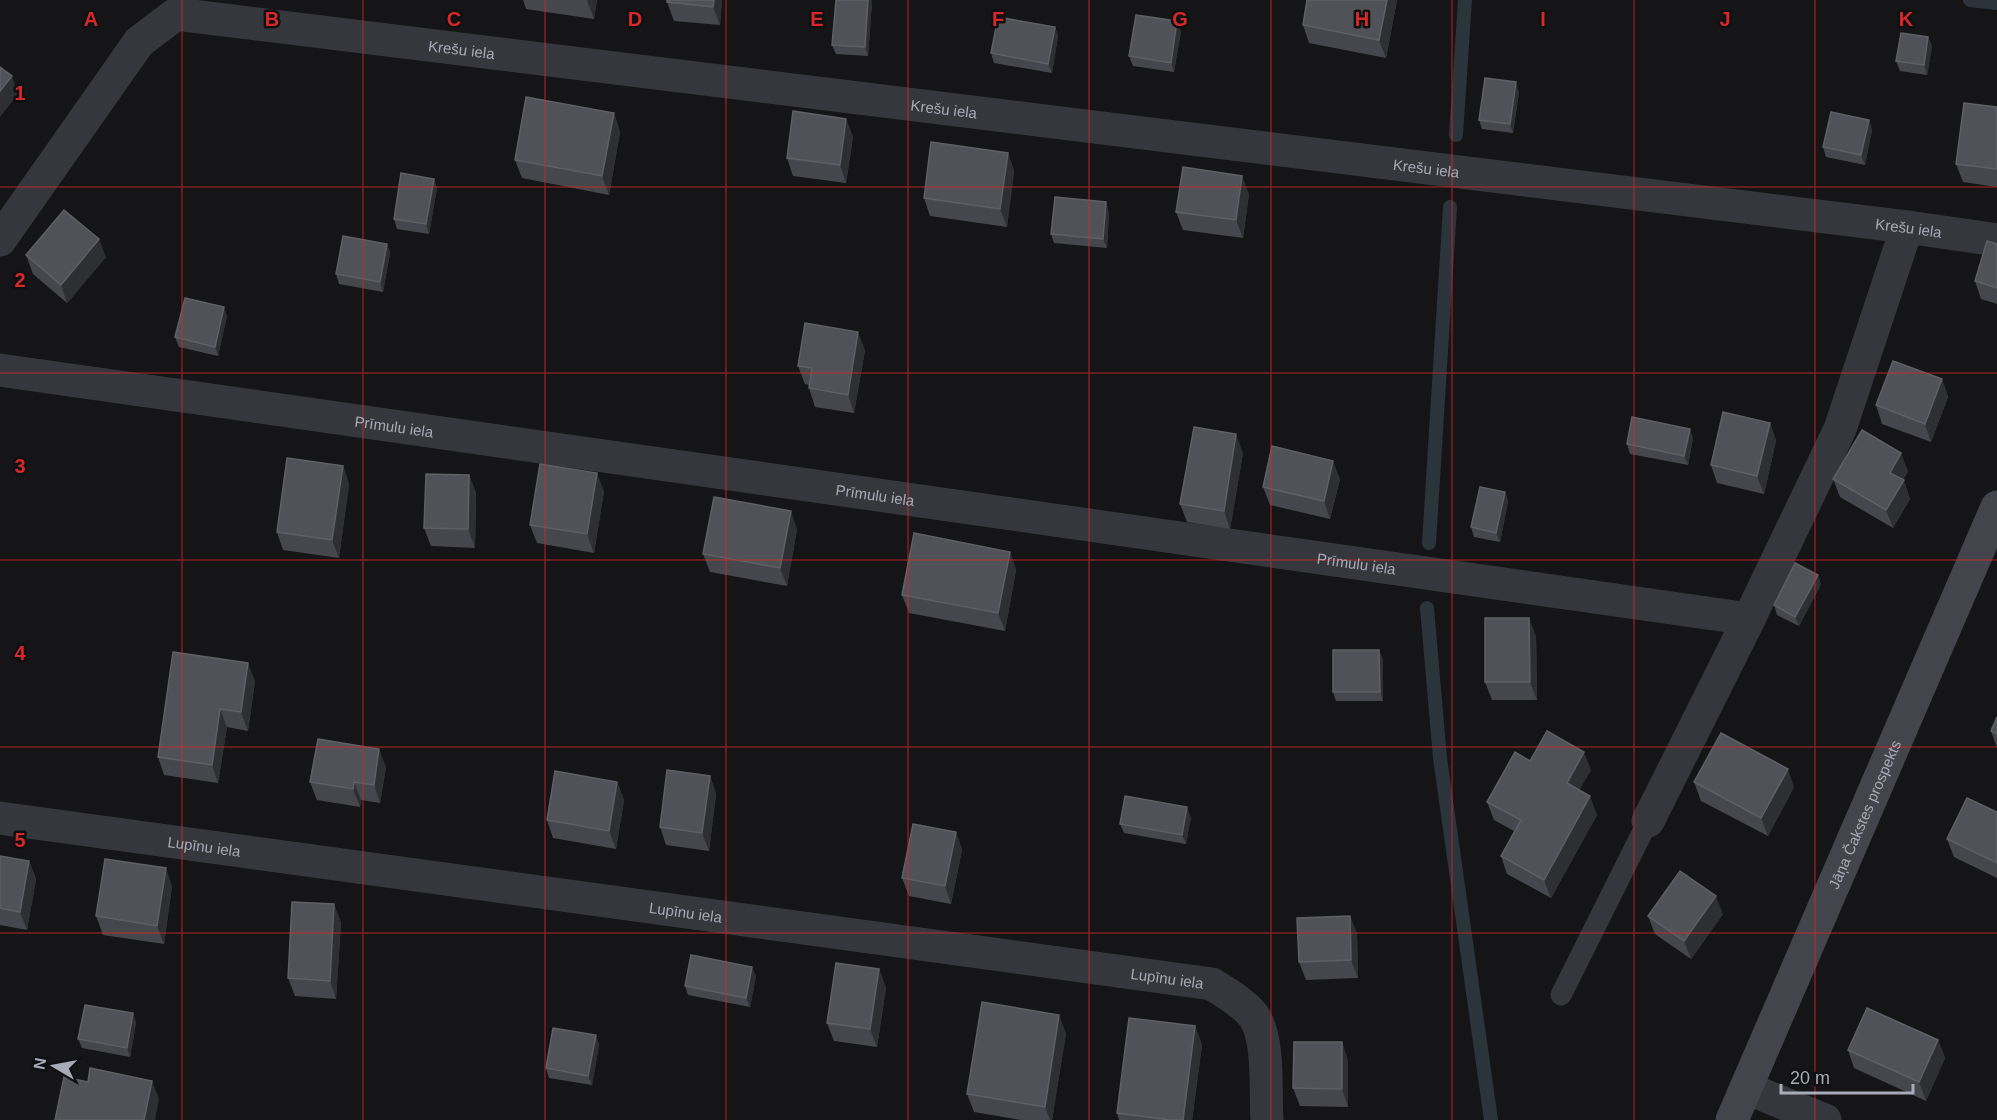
<svg xmlns="http://www.w3.org/2000/svg" width="1997" height="1120" font-family="Arial,sans-serif">
<rect width="100%" height="100%" fill="#151517"/>
<g fill="none" stroke-linecap="round" stroke-linejoin="round">
<g stroke="#2b333b" stroke-width="14">
<polyline points="1970,0 1997,3"/>
<polyline points="1456,135 1465,0"/>
<polyline points="1429,543 1450,207"/>
<polyline points="1427,608 1440,758 1491,1120"/>
</g>
<polyline stroke="#36373c" stroke-width="21" points="1561,995 1648,821"/>
<g stroke="#36373c" stroke-width="33">
<path id="s1" d="M0,240L139,42L176,14L1907,227L1997,240"/>
<path id="s2" d="M0,370L1749,619"/>
<path id="s3" d="M0,818L1212,984C1226,993 1242,1002 1253,1015C1270,1038 1265,1091 1267,1120"/>
<polyline points="1648,821 1749,619 1840,429 1907,227"/>
<polyline points="1746,1088 1825,1120"/>
</g>
<path stroke="#44454c" stroke-width="33" id="s4" d="M1732,1120L1997,507"/>
</g>
<g fill="#46474c">
<polygon points="523,0 597,0 594,19 526,9"/>
<polygon points="667,0 722,0 720,25 674,21 667,2"/>
<polygon points="1307,0 1397,0 1386,58 1309,43 1303,25"/>
<polygon points="872,2 868,56 836,54 832,45"/>
<polygon points="1055,27 1058,36 1052,73 994,63 991,53"/>
<polygon points="1181,31 1174,72 1133,66 1129,56"/>
<polygon points="1928,37 1932,46 1927,75 1900,71 1896,61"/>
<polygon points="1519,92 1513,133 1482,129 1479,120"/>
<polygon points="1997,107 1997,187 1963,182 1956,164"/>
<polygon points="614,113 620,132 609,195 522,178 515,160"/>
<polygon points="846,119 853,137 846,183 793,176 787,158"/>
<polygon points="1869,120 1872,130 1865,165 1826,157 1823,147"/>
<polygon points="1008,153 1014,171 1007,227 930,216 924,198"/>
<polygon points="434,179 437,188 429,234 397,229 394,219"/>
<polygon points="1249,194 1243,238 1183,230 1176,212"/>
<polygon points="1109,212 1107,248 1054,243 1051,234"/>
<polygon points="387,244 390,253 383,292 339,284 336,274"/>
<polygon points="1997,244 1997,304 1981,299 1975,281"/>
<polygon points="26,255 106,257 67,303 33,274"/>
<polygon points="227,316 218,356 179,347 175,337"/>
<polygon points="865,350 854,413 815,407 809,388 809,385 805,384 798,366"/>
<polygon points="1942,379 1948,397 1931,442 1882,424 1876,405"/>
<polygon points="1770,423 1776,441 1764,494 1717,483 1711,465"/>
<polygon points="1693,438 1688,465 1630,454 1627,444"/>
<polygon points="1243,453 1230,529 1187,522 1180,504"/>
<polygon points="343,466 349,484 339,558 283,550 277,532"/>
<polygon points="1908,471 1903,480 1910,499 1893,528 1840,497 1833,479"/>
<polygon points="469,475 476,493 475,548 431,546 424,528"/>
<polygon points="1340,479 1330,519 1270,505 1263,487"/>
<polygon points="604,491 594,553 537,543 530,525"/>
<polygon points="1505,492 1508,501 1500,542 1474,537 1471,527"/>
<polygon points="797,529 787,586 710,572 703,554"/>
<polygon points="1010,552 1016,570 1005,631 909,613 902,595"/>
<polygon points="1821,584 1799,626 1777,615 1774,605"/>
<polygon points="1536,636 1537,700 1492,700 1485,682"/>
<polygon points="1383,659 1383,701 1336,701 1333,692"/>
<polygon points="255,681 248,731 227,727 218,783 164,775 158,757"/>
<polygon points="1997,717 1997,748 1991,731"/>
<polygon points="1530,761 1591,770 1579,790 1597,815 1551,898 1507,874 1501,856 1514,831 1494,820 1487,802"/>
<polygon points="386,767 380,803 361,800 360,807 317,800 310,782"/>
<polygon points="710,776 716,794 709,851 666,845 660,827"/>
<polygon points="617,782 624,800 616,849 553,838 547,820"/>
<polygon points="1694,782 1794,787 1768,836 1701,801"/>
<polygon points="1997,812 1997,878 1954,857 1947,839"/>
<polygon points="1191,817 1186,844 1124,833 1120,824"/>
<polygon points="956,832 962,850 951,904 909,896 902,878"/>
<polygon points="0,856 29,861 36,879 27,930 0,925"/>
<polygon points="172,886 164,944 103,935 96,916"/>
<polygon points="334,904 341,923 336,999 295,996 288,978"/>
<polygon points="1723,914 1691,959 1655,934 1648,916"/>
<polygon points="1350,916 1357,934 1358,978 1306,980 1299,962"/>
<polygon points="879,969 886,988 877,1047 834,1041 827,1023"/>
<polygon points="756,976 750,1007 688,995 685,986"/>
<polygon points="133,1013 136,1023 130,1057 82,1048 78,1039"/>
<polygon points="1195,1026 1202,1045 1192,1120 1119,1120 1117,1113"/>
<polygon points="1066,1033 1052,1120 1021,1120 974,1112 967,1094"/>
<polygon points="596,1035 599,1045 592,1085 549,1078 546,1068"/>
<polygon points="1938,1040 1945,1058 1926,1101 1854,1068 1848,1050"/>
<polygon points="1342,1042 1348,1061 1348,1107 1300,1106 1293,1088"/>
</g>
<g fill="#2e2f32">
<polygon points="588,0 597,0 594,19 587,1"/>
<polygon points="714,0 722,0 720,25 713,7"/>
<polygon points="868,0 872,0 872,2 868,56 865,47"/>
<polygon points="1387,0 1397,0 1386,58 1379,40"/>
<polygon points="1177,21 1181,31 1174,72 1171,63"/>
<polygon points="1055,27 1058,36 1052,73 1048,64"/>
<polygon points="1928,37 1932,46 1927,75 1924,65"/>
<polygon points="12,76 18,94 0,117 0,91"/>
<polygon points="1516,82 1519,92 1513,133 1510,124"/>
<polygon points="614,113 620,132 609,195 602,176"/>
<polygon points="846,119 853,137 846,183 840,165"/>
<polygon points="1869,120 1872,130 1865,165 1861,155"/>
<polygon points="1008,153 1014,171 1007,227 1000,209"/>
<polygon points="1242,176 1249,194 1243,238 1236,220"/>
<polygon points="434,179 437,188 429,234 426,224"/>
<polygon points="1106,202 1109,212 1107,248 1103,239"/>
<polygon points="99,239 106,257 67,303 61,285"/>
<polygon points="387,244 390,253 383,292 380,282"/>
<polygon points="224,307 227,316 218,356 215,347"/>
<polygon points="858,332 865,350 854,413 848,395"/>
<polygon points="1942,379 1948,397 1931,442 1925,424"/>
<polygon points="1770,423 1776,441 1764,494 1757,476"/>
<polygon points="1690,429 1693,438 1688,465 1684,456"/>
<polygon points="1236,434 1243,453 1230,529 1224,511"/>
<polygon points="1901,453 1908,471 1897,491 1890,473"/>
<polygon points="1333,461 1340,479 1330,519 1324,501"/>
<polygon points="343,466 349,484 339,558 332,540"/>
<polygon points="597,473 604,491 594,553 587,534"/>
<polygon points="469,475 476,493 475,548 468,529"/>
<polygon points="1904,480 1910,499 1893,528 1886,510"/>
<polygon points="1505,492 1508,501 1500,542 1496,533"/>
<polygon points="791,511 797,529 787,586 780,568"/>
<polygon points="1010,552 1016,570 1005,631 998,613"/>
<polygon points="1818,575 1821,584 1799,626 1795,617"/>
<polygon points="1529,618 1536,636 1537,700 1530,682"/>
<polygon points="1379,650 1383,659 1383,701 1380,692"/>
<polygon points="248,663 255,681 248,731 241,712"/>
<polygon points="220,709 227,727 218,783 212,765"/>
<polygon points="379,749 386,767 380,803 374,785"/>
<polygon points="1584,752 1591,770 1573,801 1567,783"/>
<polygon points="1788,769 1794,787 1768,836 1761,818"/>
<polygon points="710,776 716,794 709,851 702,833"/>
<polygon points="354,782 361,800 360,807 353,789"/>
<polygon points="617,782 624,800 616,849 609,831"/>
<polygon points="1590,796 1597,815 1551,898 1544,880"/>
<polygon points="1187,807 1191,817 1186,844 1182,835"/>
<polygon points="956,832 962,850 951,904 945,886"/>
<polygon points="29,861 36,879 27,930 20,912"/>
<polygon points="166,868 172,886 164,944 157,926"/>
<polygon points="1716,896 1723,914 1691,959 1684,941"/>
<polygon points="334,904 341,923 336,999 330,981"/>
<polygon points="1350,916 1357,934 1358,978 1351,960"/>
<polygon points="752,967 756,976 750,1007 746,998"/>
<polygon points="879,969 886,988 877,1047 870,1029"/>
<polygon points="133,1013 136,1023 130,1057 127,1048"/>
<polygon points="1059,1015 1066,1033 1052,1120 1050,1120 1045,1107"/>
<polygon points="1195,1026 1202,1045 1192,1120 1183,1120"/>
<polygon points="596,1035 599,1045 592,1085 588,1076"/>
<polygon points="1938,1040 1945,1058 1926,1101 1919,1082"/>
<polygon points="1342,1042 1348,1061 1348,1107 1342,1089"/>
<polygon points="152,1081 159,1099 155,1120 144,1120"/>
</g>
<g fill="#515258" stroke="#5e6066" stroke-width="1.5">
<polygon points="667,0 714,0 713,7 667,2"/>
<polygon points="836,0 868,0 865,47 832,45"/>
<polygon points="1307,0 1387,0 1379,40 1303,25"/>
<polygon points="1136,15 1177,21 1171,63 1129,56"/>
<polygon points="998,17 1055,27 1048,64 991,53"/>
<polygon points="1901,33 1928,37 1924,65 1896,61"/>
<polygon points="0,67 12,76 0,91"/>
<polygon points="1485,78 1516,82 1510,124 1479,120"/>
<polygon points="526,97 614,113 602,176 515,160"/>
<polygon points="1964,103 1997,107 1997,169 1956,164"/>
<polygon points="793,111 846,119 840,165 787,158"/>
<polygon points="1831,112 1869,120 1861,155 1823,147"/>
<polygon points="931,142 1008,153 1000,209 924,198"/>
<polygon points="1183,167 1242,176 1236,220 1176,212"/>
<polygon points="401,173 434,179 426,224 394,219"/>
<polygon points="1055,197 1106,202 1103,239 1051,234"/>
<polygon points="64,210 99,239 61,285 26,255"/>
<polygon points="343,236 387,244 380,282 336,274"/>
<polygon points="1987,241 1997,244 1997,288 1975,281"/>
<polygon points="185,298 224,307 215,347 175,337"/>
<polygon points="805,323 858,332 848,395 809,388 812,368 798,366"/>
<polygon points="1893,361 1942,379 1925,424 1876,405"/>
<polygon points="1723,412 1770,423 1757,476 1711,465"/>
<polygon points="1632,417 1690,429 1684,456 1627,444"/>
<polygon points="1194,427 1236,434 1224,511 1180,504"/>
<polygon points="1862,430 1901,453 1890,473 1904,480 1886,510 1833,479"/>
<polygon points="1272,446 1333,461 1324,501 1263,487"/>
<polygon points="287,458 343,466 332,540 277,532"/>
<polygon points="540,464 597,473 587,534 530,525"/>
<polygon points="426,474 469,475 468,529 424,528"/>
<polygon points="1480,487 1505,492 1496,533 1471,527"/>
<polygon points="714,497 791,511 780,568 703,554"/>
<polygon points="914,533 1010,552 998,613 902,595"/>
<polygon points="1795,563 1818,575 1795,617 1774,605"/>
<polygon points="1485,618 1529,618 1530,682 1485,682"/>
<polygon points="1333,650 1379,650 1380,692 1333,692"/>
<polygon points="173,652 248,663 241,712 220,709 212,765 158,757"/>
<polygon points="1997,717 1997,734 1991,731"/>
<polygon points="1547,731 1584,752 1567,783 1590,796 1544,880 1501,856 1521,820 1487,802 1515,752 1530,761"/>
<polygon points="1721,733 1788,769 1761,818 1694,782"/>
<polygon points="318,739 379,749 374,785 354,782 353,789 310,782"/>
<polygon points="667,770 710,776 702,833 660,827"/>
<polygon points="555,771 617,782 609,831 547,820"/>
<polygon points="1125,796 1187,807 1182,835 1120,824"/>
<polygon points="1967,798 1997,812 1997,863 1947,839"/>
<polygon points="913,824 956,832 945,886 902,878"/>
<polygon points="0,856 29,861 20,912 0,908"/>
<polygon points="105,859 166,868 157,926 96,916"/>
<polygon points="1680,871 1716,896 1684,941 1648,916"/>
<polygon points="292,902 334,904 330,981 288,978"/>
<polygon points="1350,916 1351,960 1299,962 1297,918"/>
<polygon points="691,955 752,967 746,998 685,986"/>
<polygon points="836,963 879,969 870,1029 827,1023"/>
<polygon points="982,1002 1059,1015 1045,1107 967,1094"/>
<polygon points="85,1005 133,1013 127,1048 78,1039"/>
<polygon points="1867,1008 1938,1040 1919,1082 1848,1050"/>
<polygon points="1129,1018 1195,1026 1183,1120 1170,1120 1117,1113"/>
<polygon points="553,1028 596,1035 588,1076 546,1068"/>
<polygon points="1294,1042 1342,1042 1342,1089 1293,1088"/>
<polygon points="90,1068 152,1081 144,1120 55,1120 64,1077 88,1082"/>
</g>
<path fill="none" stroke="#d62828" stroke-width="1.5" stroke-opacity="0.55" d="M182,0V1120M363,0V1120M545,0V1120M726,0V1120M908,0V1120M1089,0V1120M1271,0V1120M1452,0V1120M1634,0V1120M1815,0V1120M0,187H1997M0,373H1997M0,560H1997M0,747H1997M0,933H1997"/>
<g text-anchor="middle" dominant-baseline="central" stroke-width="5" stroke-linejoin="round" paint-order="stroke">
<g font-size="15" fill="#a7abb7" stroke="#101012">
<text stroke="none"><textPath href="#s1" startOffset="576">Krešu iela</textPath></text>
<text stroke="none"><textPath href="#s1" startOffset="1062">Krešu iela</textPath></text>
<text stroke="none"><textPath href="#s1" startOffset="1548">Krešu iela</textPath></text>
<text stroke="none"><textPath href="#s1" startOffset="2034">Krešu iela</textPath></text>
<text stroke="none"><textPath href="#s2" startOffset="398">Prīmulu iela</textPath></text>
<text stroke="none"><textPath href="#s2" startOffset="884">Prīmulu iela</textPath></text>
<text stroke="none"><textPath href="#s2" startOffset="1370">Prīmulu iela</textPath></text>
<text stroke="none"><textPath href="#s4" startOffset="333">Jāņa Čakstes prospekts</textPath></text>
<text stroke="none"><textPath href="#s3" startOffset="206">Lupīnu iela</textPath></text>
<text stroke="none"><textPath href="#s3" startOffset="692">Lupīnu iela</textPath></text>
<text stroke="none"><textPath href="#s3" startOffset="1178">Lupīnu iela</textPath></text>
</g>
</g>
<g font-size="20" text-anchor="middle" font-weight="bold" fill="#d62828" stroke="#101012" stroke-width="5" stroke-linejoin="round" paint-order="stroke">
<text x="91" y="26">A</text>
<text x="272" y="26">B</text>
<text x="454" y="26">C</text>
<text x="635" y="26">D</text>
<text x="817" y="26">E</text>
<text x="998" y="26">F</text>
<text x="1180" y="26">G</text>
<text x="1362" y="26">H</text>
<text x="1543" y="26">I</text>
<text x="1725" y="26">J</text>
<text x="1906" y="26">K</text>
<text x="20" y="100">1</text>
<text x="20" y="287">2</text>
<text x="20" y="473">3</text>
<text x="20" y="660">4</text>
<text x="20" y="847">5</text>
</g>
<g transform="translate(54 1066) rotate(280)" stroke="#101012" stroke-width="4.5" paint-order="stroke">
<path d="M0-4.5L10 22L0 15L-10 22Z" fill="#a7abb7"/>
<text y="-9" font-size="16" font-weight="bold" text-anchor="middle" fill="#a7abb7">N</text>
</g>
<path d="M1781 1084v9h132v-9" fill="none" stroke="#a7abb7" stroke-width="3"/>
<text x="1790" y="1084" font-size="18" fill="#a7abb7" stroke="#101012" stroke-width="4.5" paint-order="stroke">20 m</text>
</svg>
